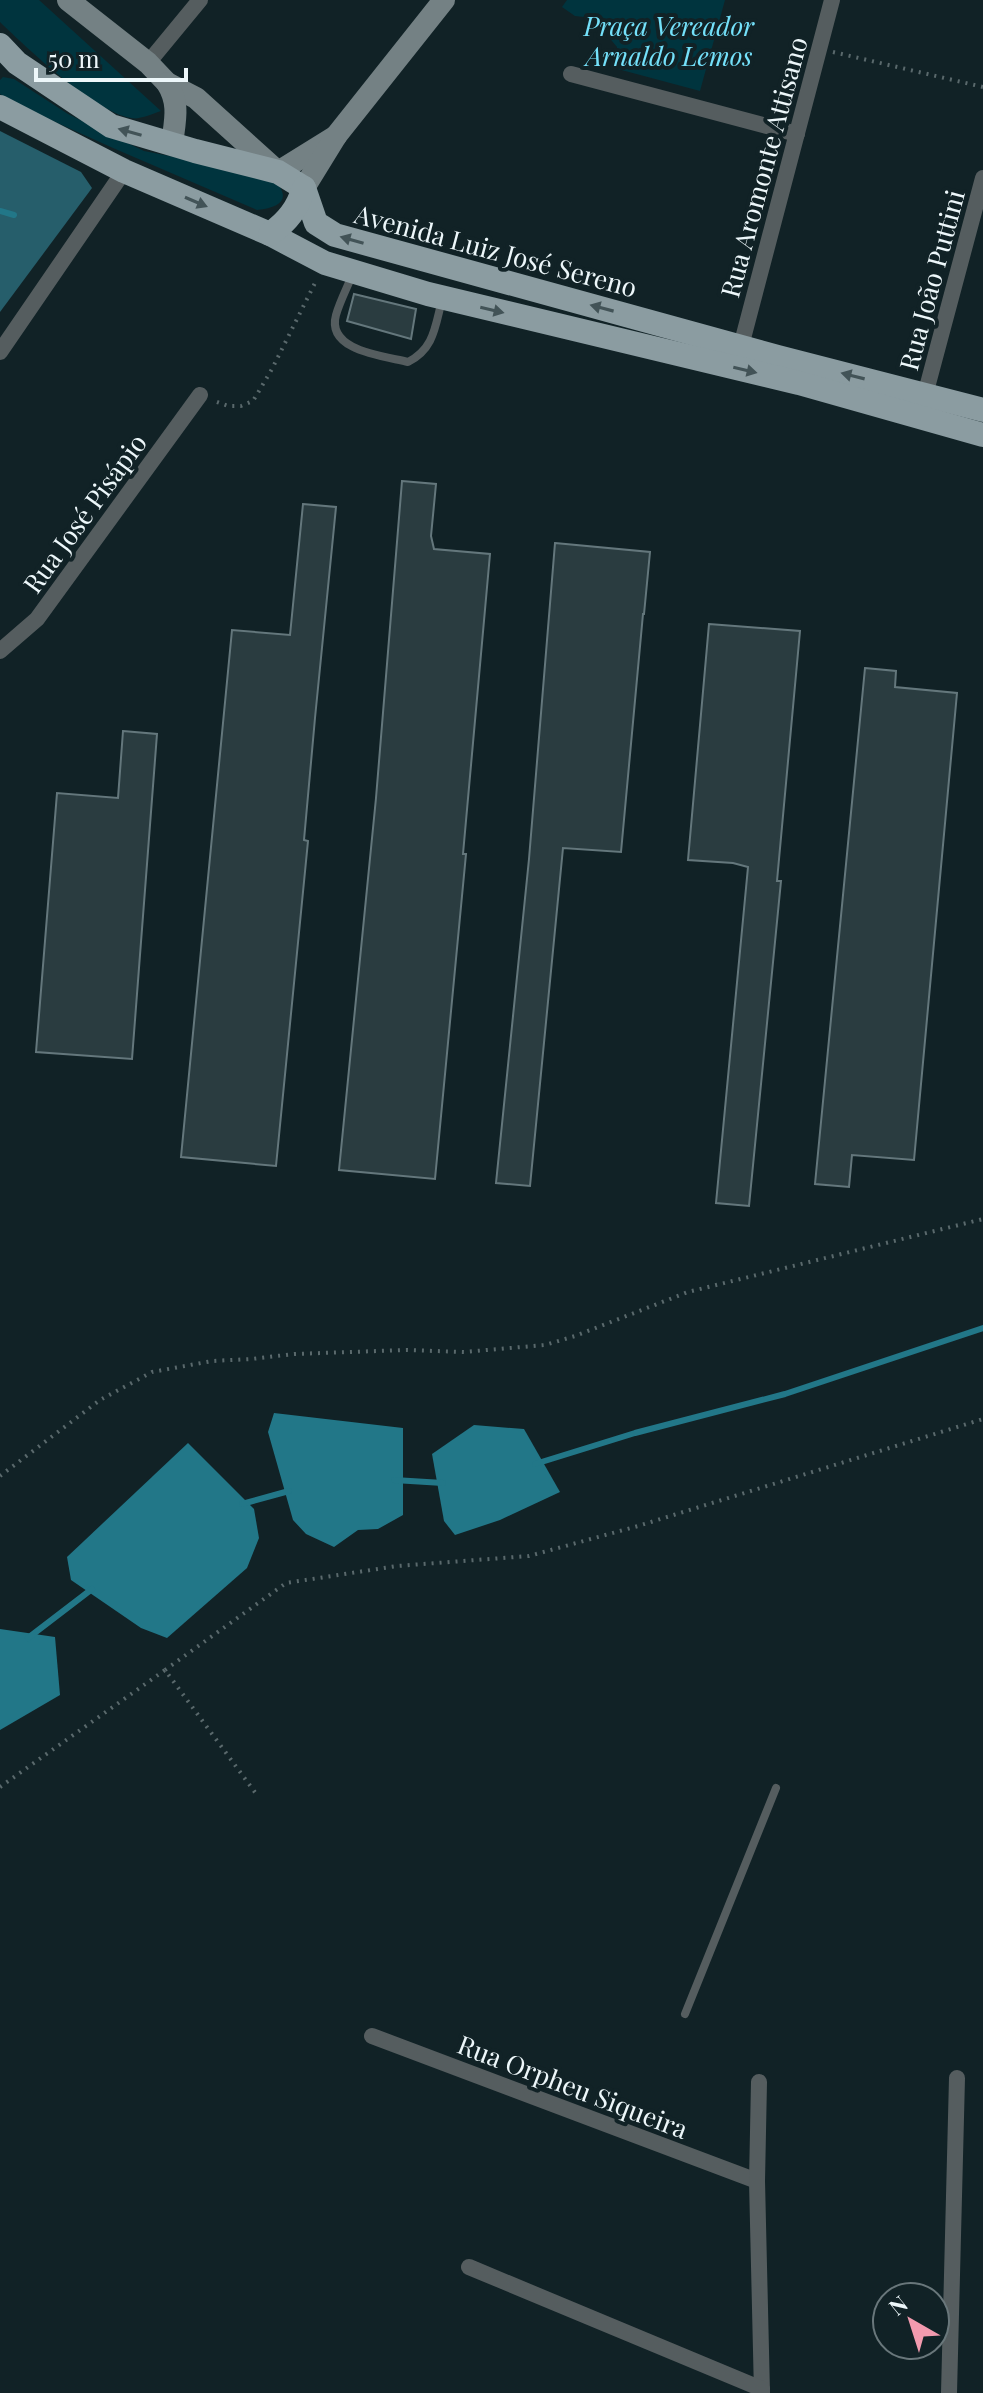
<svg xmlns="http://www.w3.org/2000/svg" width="983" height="2393" font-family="'Playfair Display',serif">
<rect width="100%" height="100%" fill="#112226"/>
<g fill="#00343e">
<path d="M0,0H39L161,111C152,114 139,120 131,118C93,111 28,49 0,22Z"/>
<polygon points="567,0 725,0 700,91 614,68 617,47 593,18 575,16 562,7"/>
<path d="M3,77L14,79L68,114L144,151L271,176C292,197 284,207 257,210L113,148L11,102L0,94V80Z"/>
</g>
<polygon fill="#265e6b" points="0,131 81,172 92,188 0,312"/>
<g fill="#278">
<polygon points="274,1413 403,1428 403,1515 378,1529 358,1530 334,1547 306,1534 293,1520 268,1432"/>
<polygon points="474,1425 524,1429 560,1492 500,1520 455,1535 444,1521 432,1454"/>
<polygon points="188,1443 254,1509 259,1538 247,1568 167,1638 141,1628 71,1580 67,1557"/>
<polygon points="0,1629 55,1637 60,1695 0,1730"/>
</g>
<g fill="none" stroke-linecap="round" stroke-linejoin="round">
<g stroke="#278" stroke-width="6">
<polyline points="0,211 14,215"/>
<polyline points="535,1464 635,1433 785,1394 983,1328"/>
<polyline points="394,1480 443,1483"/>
<polyline points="242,1504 289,1491"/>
<polyline points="28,1638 92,1589"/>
</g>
</g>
<g fill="#2a3c40" stroke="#64777c" stroke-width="2">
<polygon points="354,294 416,309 411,339 347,321"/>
<polygon points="402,481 436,484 431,536 434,549 490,554 463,854 466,854 435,1179 339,1170 376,798"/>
<polygon points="303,504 336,507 315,718 304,840 308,841 276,1166 181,1157 232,630 290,635"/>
<polygon points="555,543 650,552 644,614 643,614 621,852 563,848 530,1186 496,1183 529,859"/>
<polygon points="709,624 800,631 777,881 781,881 749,1206 716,1203 748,867 733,863 688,860"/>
<polygon points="865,668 896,671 895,687 957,693 914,1160 852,1155 849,1187 815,1184"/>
<polygon points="123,731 157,734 132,1059 36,1052 57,793 118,798"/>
</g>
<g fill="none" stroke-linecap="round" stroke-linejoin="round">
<g stroke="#5a696c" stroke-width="4" stroke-dasharray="2 6" stroke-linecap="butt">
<polyline points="833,52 983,87"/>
<polyline points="217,402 228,406 241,406 253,401 272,369 315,283"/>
<polyline points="0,1476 100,1400 152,1372 212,1361 251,1359 294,1354 406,1350 464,1352 545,1345 575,1336 688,1292 983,1219"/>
<polyline points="165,1670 286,1583 397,1566 529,1556 638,1526 983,1419"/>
<polyline points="0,1787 165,1670 257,1795"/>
</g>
<g stroke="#555d5f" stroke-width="8">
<path d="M353,273C348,286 340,301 336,315C326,351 384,356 408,362C434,349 435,327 442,300"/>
<polyline points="685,2014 776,1788"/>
</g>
<g stroke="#555d5f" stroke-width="16">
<polyline points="148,63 200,0"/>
<polyline points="571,74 797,134"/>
<polyline points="741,346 832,0"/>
<polyline points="0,352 124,171"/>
<polyline points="925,395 983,178"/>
<polyline points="0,651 37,619 200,395"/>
<polyline points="372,2036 757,2181"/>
<polyline points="759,2082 757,2181 762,2393"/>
<polyline points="469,2267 762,2389"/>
<polyline points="949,2393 957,2078"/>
</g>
<g stroke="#748184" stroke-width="22">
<polyline points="68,0 148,63 167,83 196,98 278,172 336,136"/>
<path d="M167,83C180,104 175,120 172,144"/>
<polyline points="304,188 336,136 444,0"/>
</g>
<g stroke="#8b9ca1" stroke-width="24">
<polyline points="0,45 17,63 111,126 195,151 278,172 304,188 316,223 335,235 778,357 983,410"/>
<polyline points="0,107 124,171 270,234 325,263 428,294 799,383 983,435"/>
<path d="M270,234C288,221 297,209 304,188"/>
</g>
</g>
<defs><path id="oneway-solid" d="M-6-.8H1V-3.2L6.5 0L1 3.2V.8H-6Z" transform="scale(2)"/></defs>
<g fill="#425357">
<use href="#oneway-solid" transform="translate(130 132) rotate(-164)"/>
<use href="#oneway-solid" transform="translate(196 202) rotate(23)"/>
<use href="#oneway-solid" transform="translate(352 240) rotate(-164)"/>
<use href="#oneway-solid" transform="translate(602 308) rotate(-165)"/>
<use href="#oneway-solid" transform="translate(492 310) rotate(13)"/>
<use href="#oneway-solid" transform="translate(745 370) rotate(13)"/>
<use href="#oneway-solid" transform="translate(853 376) rotate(-166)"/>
</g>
<g text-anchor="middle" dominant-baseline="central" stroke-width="8" stroke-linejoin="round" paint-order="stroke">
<g font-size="26" font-style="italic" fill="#74e1fa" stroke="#112226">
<text x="669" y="25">Praça Vereador<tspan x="669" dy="30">Arnaldo Lemos</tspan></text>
</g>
<g font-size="26" fill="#edf7fa" stroke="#112226">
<text transform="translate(763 167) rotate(-75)">Rua Aromonte Attisano</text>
<text transform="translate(496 250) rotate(15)">Avenida Luiz José Sereno</text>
<text transform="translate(931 280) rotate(-75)">Rua João Puttini</text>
<text transform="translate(84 513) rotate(-54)">Rua José Pisápio</text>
<text transform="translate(573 2086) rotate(21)">Rua Orpheu Siqueira</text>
</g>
</g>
<g transform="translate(911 2321) rotate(321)"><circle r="38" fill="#112226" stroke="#69777b" stroke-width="2"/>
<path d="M0-6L14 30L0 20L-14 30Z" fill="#f29aae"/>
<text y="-12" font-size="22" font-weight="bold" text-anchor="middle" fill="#edf7fa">N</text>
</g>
<path d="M36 68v12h150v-12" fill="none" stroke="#edf7fa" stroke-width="4"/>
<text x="48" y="68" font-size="24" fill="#edf7fa" stroke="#112226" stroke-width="6" paint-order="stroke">50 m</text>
</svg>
